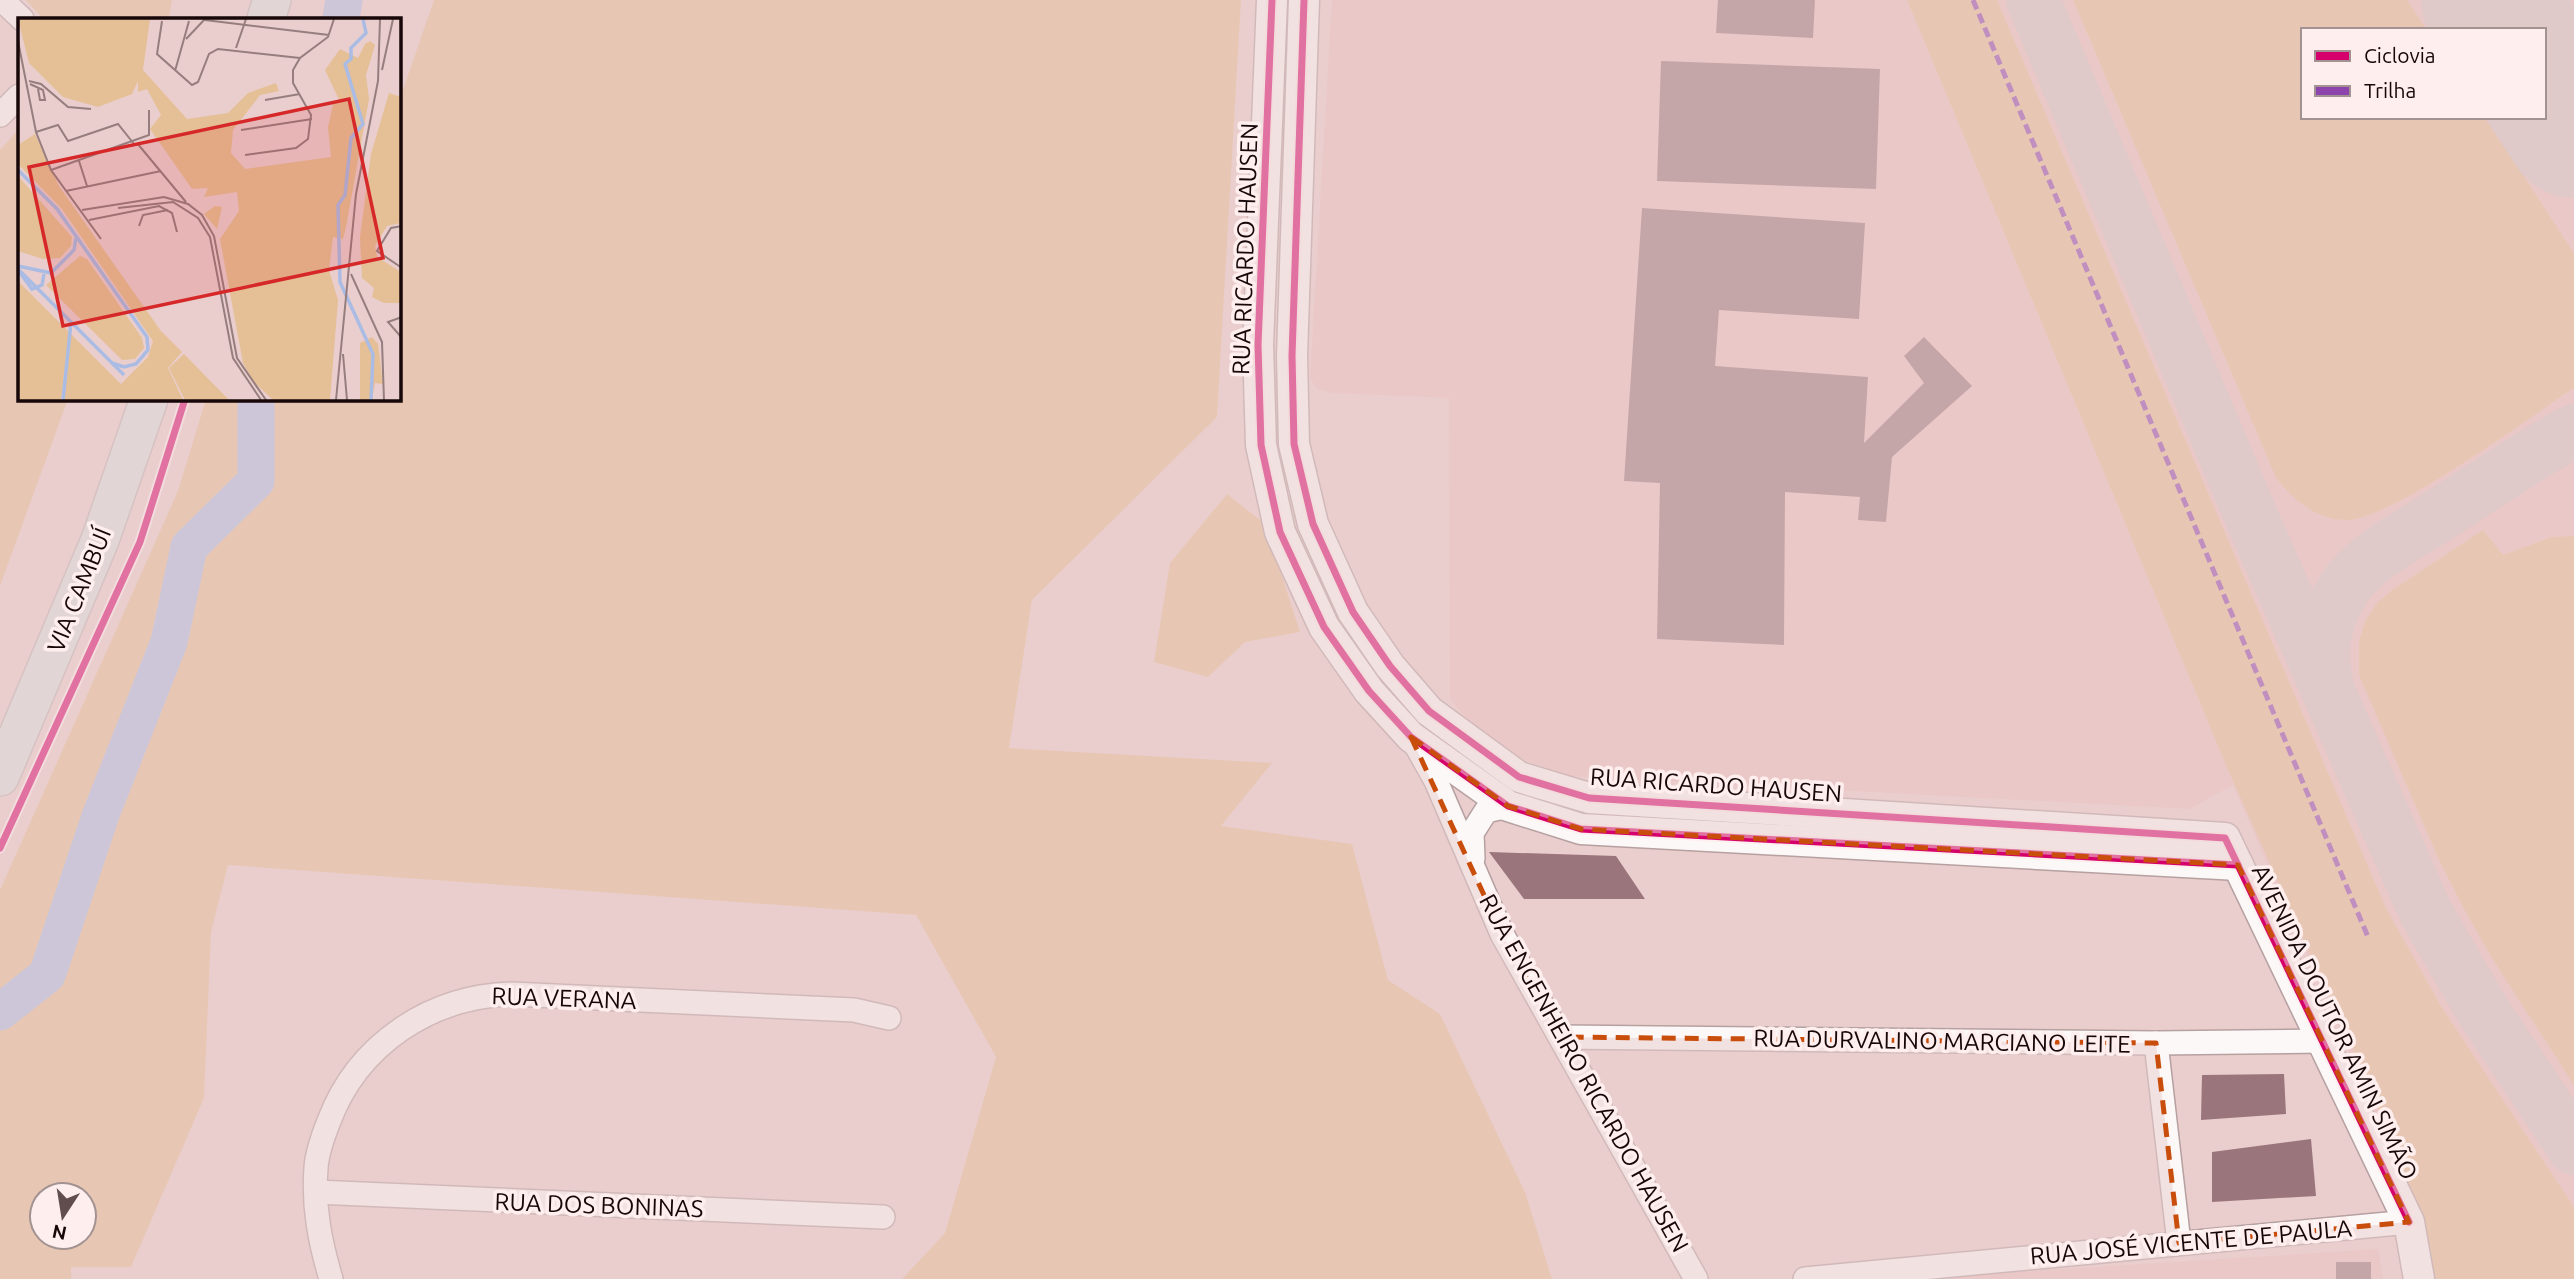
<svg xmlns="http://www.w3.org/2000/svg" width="2574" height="1279" font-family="Ubuntu,sans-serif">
<rect width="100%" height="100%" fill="#eacece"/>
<g fill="#eec1c1" fill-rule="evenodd">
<path d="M1332,0H2574V1279L2428,1235L2233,785L2190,809L1569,776L1511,755L1480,734L1450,699L1449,398L1332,393L1317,389L1310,378ZM2303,30H2544V117H2303Z"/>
<polygon points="2378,1249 2383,1279 1949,1279 1969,1275"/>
</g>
<g fill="#e5bf95" fill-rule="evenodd">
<polygon points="26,0 172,0 169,19 43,19"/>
<path d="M434,0H1241L1217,417L1032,600L1009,748L1272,763L1221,826L1352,844L1388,980L1440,1014L1525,1192L1552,1279H902L945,1233L996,1057L916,915L228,865L211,932L204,1098L131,1267H71V1279H0V890L178,491L206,399H399V101ZM42,1195H84V1237H42Z"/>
<polygon points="1907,0 1997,0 2386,908 2441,1006 2574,1207 2574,1279 2433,1279 2424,1227 2371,1090 2228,770"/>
<path d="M2073,0H2407L2427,30H2303V117H2485L2574,253V388C2530,417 2391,520 2347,520C2317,520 2294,501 2276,478Z"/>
<polygon points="19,129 19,399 68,399 0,586 0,150"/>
<polygon points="1227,494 1265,524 1300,632 1245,642 1208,677 1154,662 1170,563"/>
<polygon points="2483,530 2503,555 2551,537 2574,536 2574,1085 2493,960 2465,911 2438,858 2359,675 2359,641 2365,621 2377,603 2392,590"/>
</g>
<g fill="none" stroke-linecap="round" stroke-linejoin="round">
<g stroke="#abbce4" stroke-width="37">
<polyline points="341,19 344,0"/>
<polyline points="0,1012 47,975 101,814 169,642 189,547 256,481 256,399"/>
</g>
<g stroke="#d6c4c4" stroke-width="54">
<polyline points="2033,0 2251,516 2426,913 2483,1011 2574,1148"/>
<polyline points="2504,23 2512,0"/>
<path d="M2326,679C2318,649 2327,612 2345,587C2366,556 2407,536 2438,516C2483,487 2527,456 2574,431"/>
</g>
<g stroke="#d6c4c4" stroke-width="136">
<polyline points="2489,0 2509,30"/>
<polyline points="2544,84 2574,130"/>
</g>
</g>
<g fill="#9a757b">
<polygon points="1718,0 1815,0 1813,38 1716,33"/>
<polygon points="1661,61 1880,69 1876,189 1657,181"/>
<polygon points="1642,208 1865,223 1859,319 1719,310 1715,366 1868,377 1864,443 1924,383 1904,356 1924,337 1972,386 1892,457 1886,522 1858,520 1860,497 1785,492 1784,645 1657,639 1660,483 1624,481"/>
<polygon points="1489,852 1616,856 1645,899 1524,899"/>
<polygon points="2284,1074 2286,1114 2201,1120 2202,1075"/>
<polygon points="2311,1139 2316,1196 2212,1202 2212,1152"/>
<rect x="2336" y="1262" width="35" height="17"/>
</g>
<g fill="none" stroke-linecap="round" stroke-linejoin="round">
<defs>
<g id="minor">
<polyline points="2,0 22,19"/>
<polyline points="0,115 19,96"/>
<polyline points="1413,740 1436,781 1502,934 1696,1279"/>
<polyline points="1473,858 1472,833 1486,811 1508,806"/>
<polyline points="1560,1037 2156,1043 2324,1041"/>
<polyline points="2156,1043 2179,1243"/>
<polyline points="316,1192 883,1217"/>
<path d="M331,1279C320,1242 313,1207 316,1168C317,1152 323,1136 329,1121C358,1044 431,996 512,994L854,1010L889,1018"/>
<polyline points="1805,1279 2409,1222"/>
</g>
<g id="tertiary">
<polyline points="1272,0 1258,345 1261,445 1280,532 1324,627 1369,691 1411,737 1508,806 1581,829 2238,865"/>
<polyline points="1304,0 1292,356 1294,444 1313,524 1353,612 1390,666 1429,711 1519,777 1589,798 2225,838 2409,1222 2419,1279"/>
</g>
<g id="primary">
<polyline points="266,19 272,0"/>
<polyline points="0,777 100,540 149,399"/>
</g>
</defs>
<use href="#minor" stroke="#b6a0a0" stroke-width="26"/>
<use href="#tertiary" stroke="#b6a0a0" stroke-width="33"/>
<use href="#primary" stroke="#c0b3b3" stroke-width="40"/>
<use href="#minor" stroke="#fcf8f8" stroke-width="23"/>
<use href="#tertiary" stroke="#fcf8f8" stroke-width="30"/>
<use href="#primary" stroke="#d9dede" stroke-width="37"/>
<polyline stroke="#8e44ad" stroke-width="5" stroke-dasharray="10 5" stroke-linecap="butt" points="1973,0 2368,937"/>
<defs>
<g id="cycleway">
<polyline points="1272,0 1258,345 1261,445 1280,532 1324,627 1369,691 1411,737 1508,806 1581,829 2238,865"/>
<polyline points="1304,0 1292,356 1294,444 1313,524 1353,612 1390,666 1429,711 1519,777 1589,798 2225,838 2409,1222"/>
<polyline points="0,848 140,542 185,399"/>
</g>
</defs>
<use href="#cycleway" stroke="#feeeed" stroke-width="11"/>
<use href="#cycleway" stroke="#d6006c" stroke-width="7"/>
</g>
<path d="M0 0H2574V1279H0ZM1411,737L1508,806L1581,829L2238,865L2409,1222L2179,1243L2156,1043L1560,1037L1502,934Z" fill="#eacece" fill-opacity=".55" fill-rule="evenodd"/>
<path fill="none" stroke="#c94d0b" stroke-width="5" stroke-dasharray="14 9" stroke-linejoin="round" d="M1411,737L1508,806L1581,829L2238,865L2409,1222L2179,1243L2156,1043L1560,1037L1502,934Z"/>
<g text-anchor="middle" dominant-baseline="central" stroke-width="7" stroke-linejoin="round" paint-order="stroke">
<g font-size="24" fill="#170708" stroke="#feeeed">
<text transform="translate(1245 249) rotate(-88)">RUA RICARDO HAUSEN</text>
<text transform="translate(79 590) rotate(-68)">VIA CAMBUÍ</text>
<text transform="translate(1716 785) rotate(4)">RUA RICARDO HAUSEN</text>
<text transform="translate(564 998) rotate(2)">RUA VERANA</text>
<text transform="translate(2335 1022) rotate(64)">AVENIDA DOUTOR AMIN SIMÃO</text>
<text transform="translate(1942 1041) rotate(1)">RUA DURVALINO MARCIANO LEITE</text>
<text transform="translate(1584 1073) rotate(61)">RUA ENGENHEIRO RICARDO HAUSEN</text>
<text transform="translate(599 1205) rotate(2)">RUA DOS BONINAS</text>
<text transform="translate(2191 1242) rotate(-5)">RUA JOSÉ VICENTE DE PAULA</text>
</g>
</g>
<g transform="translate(18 18)">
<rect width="383" height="383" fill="#eacece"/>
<path d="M0,1H132L125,52L169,101L210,95L230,75L258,65L261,73L242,77L215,112L213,135L227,151L313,139L310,109L315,86L322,84L307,52L322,31L340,40L347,26L352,23L357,27L348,57L351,81L328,209L325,221L315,219L311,252L320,282L312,382H255L235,363L225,345L202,221L221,193L219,174L186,179L190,170L174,171L132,111L143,97L129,71L120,74V63L114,76L80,89L45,79L11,45ZM371,75L383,79V205L369,208L357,228L359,239L383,254V285H366L354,279L356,270L344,260L342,219L353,136ZM17,116L41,168L143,313L164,334L150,350L165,382H46L53,316L103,366L130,339L135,323L44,191L0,146V127ZM0,158L54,219L53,228L42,240L25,241L0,233ZM197,188L204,189L199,211L186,196ZM62,238L69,241L124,320L126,330L117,341L104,342L28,267ZM0,263L51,314L43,382H0ZM354,319L360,326L365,366L357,365L354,382H342V325ZM166,336L211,382H167L151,350Z" fill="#e5bf95"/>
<path fill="none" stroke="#abbce4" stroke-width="3.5" d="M345,1L348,15L333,30V41L327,46L345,106L333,120L327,177L320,187L322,264L355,336L353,382M0,152L39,191L129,319L130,332L118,346L106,349L94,345M0,248L33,255L56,232L58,220M0,251L106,357M0,252L14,271L24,267L26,256M45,382L53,304"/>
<path fill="none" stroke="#967e7f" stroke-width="2" d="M187,2L311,17M144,3L139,36L174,67L180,64L191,36L200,31L282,40M168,21L187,1M0,23L18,114L33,152L83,221M218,30L228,1M364,52L375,1M157,53L171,3M11,63L23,66L50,89L73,91M12,66L25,72L27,82H22L20,71M247,82L282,76M223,112L294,101M18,114L40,107L50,123L100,106L116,126M119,125L168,184M227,137L278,130L290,121L293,97L275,65V52L282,40L310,19L316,1M61,143L69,168M33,152L131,117V92M48,173L143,153M100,190L155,184L180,200L192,219L215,340L243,382M64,192L146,179L170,186L184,197L196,218L219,340L248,382M71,202L141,188L154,195L159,214M121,208L125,197L150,192M384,208L373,210L359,233L384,250M333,256L364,324L366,382M384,299L370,304L384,320M325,336L329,382M318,382L338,176L360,63L362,1"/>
<path fill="#d62828" fill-opacity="0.15" stroke="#d62828" stroke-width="3.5" d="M331,81L365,240L45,308L11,149Z"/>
<rect width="383" height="383" fill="none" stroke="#170708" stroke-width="3.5"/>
</g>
<rect x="2301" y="28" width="245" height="91" fill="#feeeed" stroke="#a29291" stroke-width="2"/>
<rect x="2315" y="51" width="35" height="10" fill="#d6006c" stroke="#a29291" stroke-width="2"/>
<text x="2364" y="63" font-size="21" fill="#170708">Ciclovia</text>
<rect x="2315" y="86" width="35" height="10" fill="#8e44ad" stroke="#a29291" stroke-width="2"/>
<text x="2364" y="98" font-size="21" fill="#170708">Trilha</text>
<g transform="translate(63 1216) rotate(192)"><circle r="33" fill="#feeeed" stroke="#a29291" stroke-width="2"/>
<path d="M0-5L12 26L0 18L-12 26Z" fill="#614d4d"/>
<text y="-10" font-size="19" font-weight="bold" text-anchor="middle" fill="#170708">N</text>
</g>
</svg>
